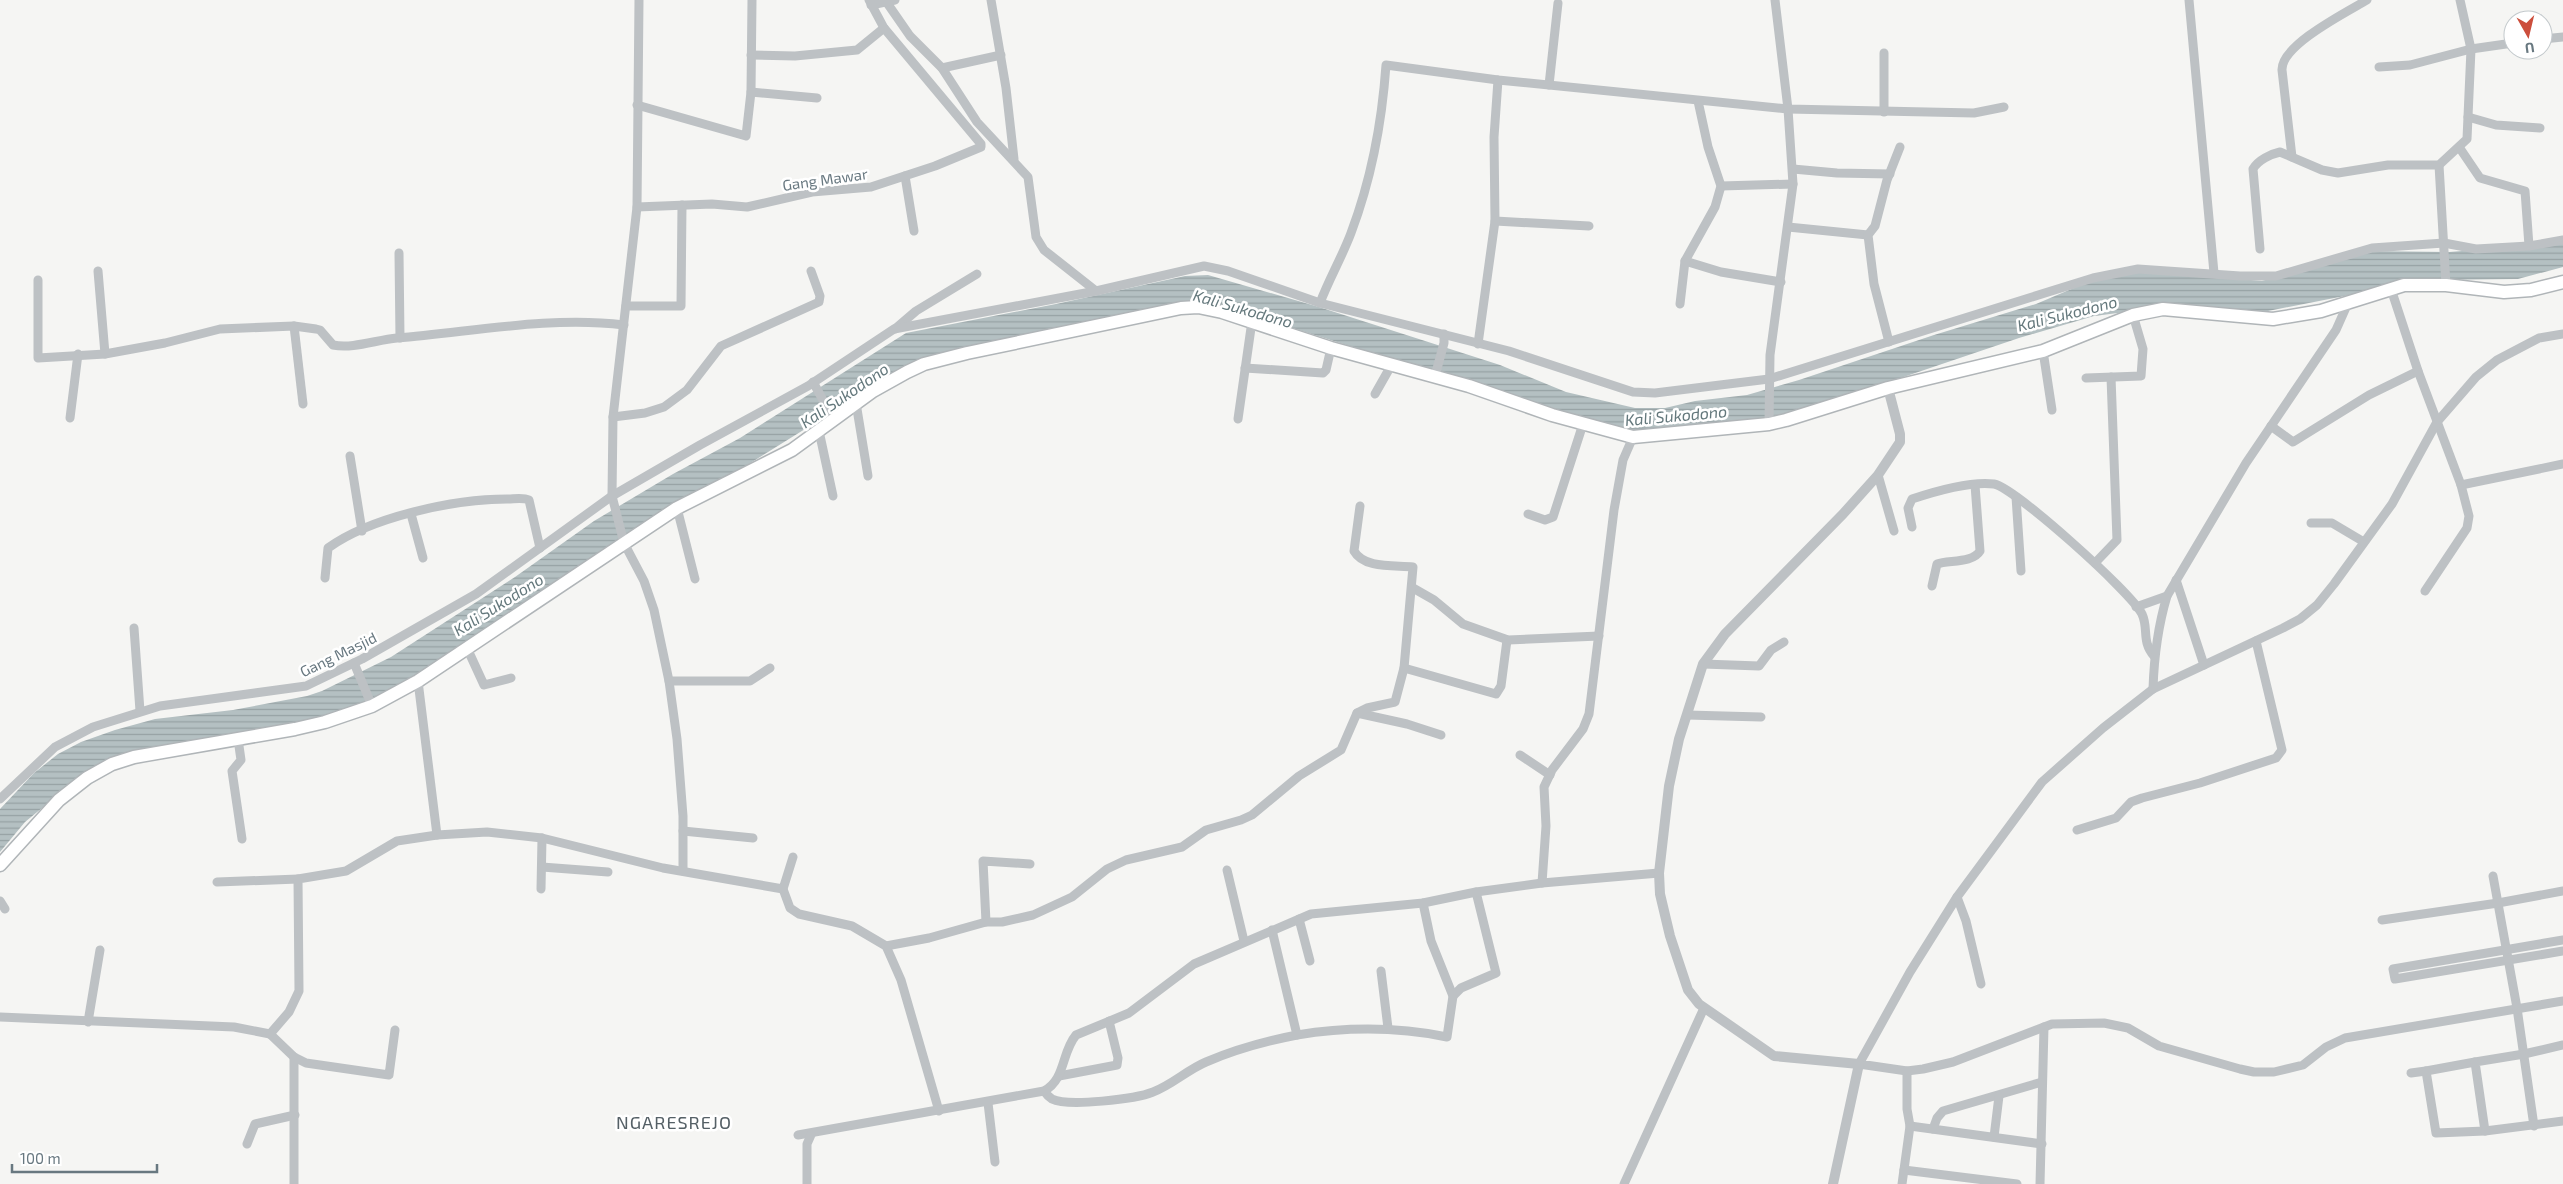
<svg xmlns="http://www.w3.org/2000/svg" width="2563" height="1184" font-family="'Exo 2',sans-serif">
<defs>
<pattern id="water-rules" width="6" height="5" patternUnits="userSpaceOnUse" patternTransform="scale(1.25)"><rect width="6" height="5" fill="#b4c0c2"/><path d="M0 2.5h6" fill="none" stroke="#96a1a3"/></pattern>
</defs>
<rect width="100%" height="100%" fill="#f5f5f3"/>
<polygon fill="url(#water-rules)" points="2563,243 2563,267 2518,279 2426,280 2268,311 2230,312 2173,306 2094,316 2019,338 1782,418 1630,434 1264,319 1194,304 918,364 863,393 736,472 394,692 339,716 126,759 81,776 25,822 0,852 0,809 34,773 58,754 81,742 115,730 155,719 233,710 307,696 322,691 391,657 515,577 594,521 673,474 740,438 906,333 1056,304 1185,276 1208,275 1319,307 1500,365 1566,392 1635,408 1665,408 1695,401 1747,395 1799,380 1934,335 2036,304 2095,279 2150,271 2262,281 2367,251 2449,252"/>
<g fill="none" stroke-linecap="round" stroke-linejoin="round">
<defs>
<polyline id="secondary" points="0,865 59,800 87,778 112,764 134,757 295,729 325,722 372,706 418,681 677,508 792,450 873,391 907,372 924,364 967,353 1181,308 1198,307 1222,312 1331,348 1469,386 1552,415 1633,437 1769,424 1786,420 1888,388 2043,351 2133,315 2163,309 2273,319 2321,311 2404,285 2446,285 2504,292 2531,290 2563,282"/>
</defs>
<use href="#secondary" stroke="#b0b5b8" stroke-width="15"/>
<g stroke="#bdc1c4" stroke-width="9">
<polyline points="639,0 637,207 613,417 612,496 624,543 644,581 654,610 669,681 677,739 683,816 683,871"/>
<polyline points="885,0 910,36 942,68 977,122 1028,177 1036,237 1044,250 1096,291"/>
<polyline points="991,0 1006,88 1014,159"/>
<polyline points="2189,0 2214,273"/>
<polyline points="871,5 895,0"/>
<polyline points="2543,39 2563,37"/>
<polyline points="1884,53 1884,112"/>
<polyline points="751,55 795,56 857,50 884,28"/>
<polyline points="2379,67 2410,65 2471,49 2513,43"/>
<polyline points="942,68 1001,55"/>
<polyline points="1498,80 1494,137 1495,221 1589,226"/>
<polyline points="1549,85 1558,3"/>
<polyline points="751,92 817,98"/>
<polyline points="637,105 746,136 751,92 752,0"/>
<polyline points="2468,117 2496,125 2540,128"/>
<polyline points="2459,147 2480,178 2525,191 2529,246"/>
<path d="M2292,157L2282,70C2281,45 2347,12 2367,0"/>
<polyline points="2439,165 2446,285"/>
<polyline points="1793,169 1837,173 1890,174"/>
<polyline points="905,176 914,231"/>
<polyline points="1721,186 1793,184"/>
<polyline points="637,207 712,204 747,207 812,192 871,187 935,166 981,147 981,144 884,28 869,0"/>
<polyline points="1788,227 1868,235"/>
<path d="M2260,249L2253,169C2258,160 2271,154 2280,152L2322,170L2338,173L2388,165H2439L2467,139L2471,49L2460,0"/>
<polyline points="399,253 400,338"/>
<polyline points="1685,261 1721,272 1781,282"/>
<polyline points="98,271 105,354"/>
<path d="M38,280V358L105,354L165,343L220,329L294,326L316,329L320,330L333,345C353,349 376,340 397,338C472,332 549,316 624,325"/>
<polyline points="2391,289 2418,371 2461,485 2469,516 2467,528 2425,591"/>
<path d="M1320,303C1329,279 1342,257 1351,233C1371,180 1382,122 1386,65L1498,80L1788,109L1974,113L2004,107"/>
<polyline points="1680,304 1685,261 1715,207 1721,186 1708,147 1698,101"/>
<polyline points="626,306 681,306 682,205"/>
<polyline points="294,326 303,404"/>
<polyline points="895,329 916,311 977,274"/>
<polyline points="2563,334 2539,338 2497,360 2476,377 2437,422 2392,504 2334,584 2317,605 2300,619 2283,628 2153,689 2103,728 2042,782 1957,897 1910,972 1859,1064 1907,1071 1923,1069 1953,1062 2052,1024 2104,1023 2128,1028 2159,1046 2240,1069 2254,1072 2274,1072 2303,1065 2326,1047 2345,1038 2563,1001"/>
<polyline points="1889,342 1874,284 1868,235 1875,226 1887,180 1900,147"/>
<polyline points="1478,344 1495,221"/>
<polyline points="2043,351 2052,410"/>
<polyline points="1245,368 1323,373 1326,370 1331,348"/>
<polyline points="1435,376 1444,343 1444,334"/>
<polyline points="2086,378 2141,376 2143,349 2133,315"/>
<polyline points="813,382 834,420"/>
<polyline points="1375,394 1392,364"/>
<polyline points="856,403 868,476"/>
<polyline points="613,417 645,413 664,407 687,390 721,346 819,302 820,296 811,271"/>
<polyline points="70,418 78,354"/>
<polyline points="1238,419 1252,321"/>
<polyline points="1769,424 1770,355 1793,184 1788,109 1775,0"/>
<polyline points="2271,426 2293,442 2369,395 2418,371"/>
<polyline points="819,431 833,496"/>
<polyline points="350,456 362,531"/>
<polyline points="1878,475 1894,531"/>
<polyline points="2461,485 2563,464"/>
<polyline points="2016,497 2021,571"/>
<polyline points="677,508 695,579"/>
<polyline points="411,514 423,558"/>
<polyline points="1528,514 1545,520 1553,517 1583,424"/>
<polyline points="2311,523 2332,523 2364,542"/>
<path d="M1912,527L1908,508L1912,499C1933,492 1971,481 1994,484C2015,488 2131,592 2142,614C2149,629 2141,641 2154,656"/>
<polyline points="2095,563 2117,540 2111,377"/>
<path d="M325,578L328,548C371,517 454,499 507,499C514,499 523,497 529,500L540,548"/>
<polyline points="2176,580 2204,665"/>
<path d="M1932,586L1937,564C1949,560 1973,563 1980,551L1975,485"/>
<polyline points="1413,588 1434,600 1463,624 1508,640 1599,636"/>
<polyline points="2136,607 2167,596"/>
<polyline points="134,628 140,711"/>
<polyline points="467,648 484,685 511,678"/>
<polyline points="354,663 372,706"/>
<polyline points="1703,664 1759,666 1771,650 1784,642"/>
<polyline points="1404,668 1496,694 1501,686 1507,640"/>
<polyline points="418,681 437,835"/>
<polyline points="669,681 750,681 770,668"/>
<path d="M2153,689C2154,658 2158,626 2167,596L2246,463L2336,330L2348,303"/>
<polyline points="1357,713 1407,724 1441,735"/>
<polyline points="1687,715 1761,717"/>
<polyline points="238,739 241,760 232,771 242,839"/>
<polyline points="1520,755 1550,775"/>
<polyline points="0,799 55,747 93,727 160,706 306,686 362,659 476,594 612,496 700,445 808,386 894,329 1096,291 1204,266 1228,271 1320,303 1509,351 1633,392 1655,393 1769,379 2093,278 2138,269 2240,276 2276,276 2372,248 2444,243 2476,249 2529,246 2563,240"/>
<polyline points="2077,830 2116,818 2131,802 2142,798 2200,783 2276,758 2282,750 2256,641"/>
<polyline points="683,831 753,838"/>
<polyline points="542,867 608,872"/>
<polyline points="1227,870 1244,941"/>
<polyline points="2493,876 2517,1008 2534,1126"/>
<polyline points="217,882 298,879"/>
<polyline points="1542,883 1546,826 1544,787 1552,770 1583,729 1589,714 1614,510 1623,460 1633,437"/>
<polyline points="541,889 542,838"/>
<polyline points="783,889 790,908 799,914 852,926 886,946 901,980 939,1111"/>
<polyline points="1957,897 1966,921 1981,984"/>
<polyline points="0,901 5,909"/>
<polyline points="1299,919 1310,961"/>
<polyline points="2382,920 2498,903 2563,891"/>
<polyline points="986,922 983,861 1030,864"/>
<polyline points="1272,930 1297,1035"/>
<polyline points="2563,940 2393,969 2395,979 2563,951"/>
<path d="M886,946L929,938L986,922H1002L1033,915L1072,897L1107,869L1126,860L1182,847L1206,830L1241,820L1252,815L1299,776L1341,750L1357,713L1367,708L1395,702L1404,668L1413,567C1395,565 1364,569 1354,551L1360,506"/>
<polyline points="1381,971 1388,1028"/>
<polyline points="1453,996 1461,988 1496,973 1476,892"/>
<polyline points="0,1017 234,1027 270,1034 289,1012 299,991 298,879 346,871 397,841 437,835 487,832 542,838 663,868 783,889 793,857"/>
<polyline points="88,1022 100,950"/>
<polyline points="270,1034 294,1057 306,1063 389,1075 395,1030"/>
<polyline points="2475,1062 2426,1071 2436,1133 2485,1131 2563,1121"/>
<polyline points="2411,1073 2426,1071"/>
<polyline points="1059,1076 1117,1065 1118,1058 1109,1021"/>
<path d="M1044,1091C1046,1094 1049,1097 1052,1099C1068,1107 1136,1099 1153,1092C1172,1085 1187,1070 1206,1062C1234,1050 1266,1041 1297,1035C1346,1027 1398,1027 1447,1037L1453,996L1431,941L1423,903"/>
<polyline points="988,1103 995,1162"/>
<polyline points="1910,1126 2042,1144"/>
<polyline points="1933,1129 1937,1118 1943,1111 2042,1082"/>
<polyline points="2485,1131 2475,1062 2524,1054 2563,1045"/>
<path d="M798,1135L1044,1091C1066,1079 1061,1053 1076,1035L1129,1013L1194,964L1311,914L1423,903L1476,892L1542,883L1659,873"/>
<polyline points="1994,1137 1999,1096"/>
<polyline points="247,1144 255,1124 295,1115"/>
<polyline points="1904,1170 2017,1184"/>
<polyline points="294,1184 294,1057"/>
<polyline points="807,1184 807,1144 811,1135"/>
<polyline points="1624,1184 1704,1008"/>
<polyline points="1902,1184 1910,1126 1907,1109 1907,1071"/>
<polyline points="2040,1184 2044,1027"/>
</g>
<polyline stroke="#bdc1c4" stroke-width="10" points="1833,1184 1859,1064 1774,1056 1699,1004 1688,990 1670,936 1660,894 1659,873 1669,786 1679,739 1703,664 1725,634 1843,514 1878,475 1900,442 1900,434 1888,388"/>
<use href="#secondary" stroke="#fff" stroke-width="12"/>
</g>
<g text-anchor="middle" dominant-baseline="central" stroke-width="5" stroke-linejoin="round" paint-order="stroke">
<g font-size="15" fill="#687880" stroke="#fff">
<text transform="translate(825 179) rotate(-8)">Gang Mawar</text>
<text transform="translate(338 654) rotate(-26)">Gang Masjid</text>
</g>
<g font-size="16" font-style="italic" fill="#64787c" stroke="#fff">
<text transform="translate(1243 308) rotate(16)">Kali Sukodono</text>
<text transform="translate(2067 313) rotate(-14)">Kali Sukodono</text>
<text transform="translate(844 395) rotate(-34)">Kali Sukodono</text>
<text transform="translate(1676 415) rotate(-5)">Kali Sukodono</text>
<text transform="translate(498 604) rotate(-32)">Kali Sukodono</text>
</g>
<g font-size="18" letter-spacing="1" fill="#556066" stroke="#fff">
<text x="674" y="1122">NGARESREJO</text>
</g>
</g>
<g transform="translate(2528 35) rotate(172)"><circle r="24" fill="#ffffff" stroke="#c3c9cc"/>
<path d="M0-4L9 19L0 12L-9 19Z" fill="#cc4e3c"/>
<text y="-8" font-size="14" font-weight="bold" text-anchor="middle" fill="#687880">U</text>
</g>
<path d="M12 1164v8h145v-8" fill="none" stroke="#687880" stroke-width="2.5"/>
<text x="20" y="1164" font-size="15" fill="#687880" stroke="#ffffff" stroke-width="4" paint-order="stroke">100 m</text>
</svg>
